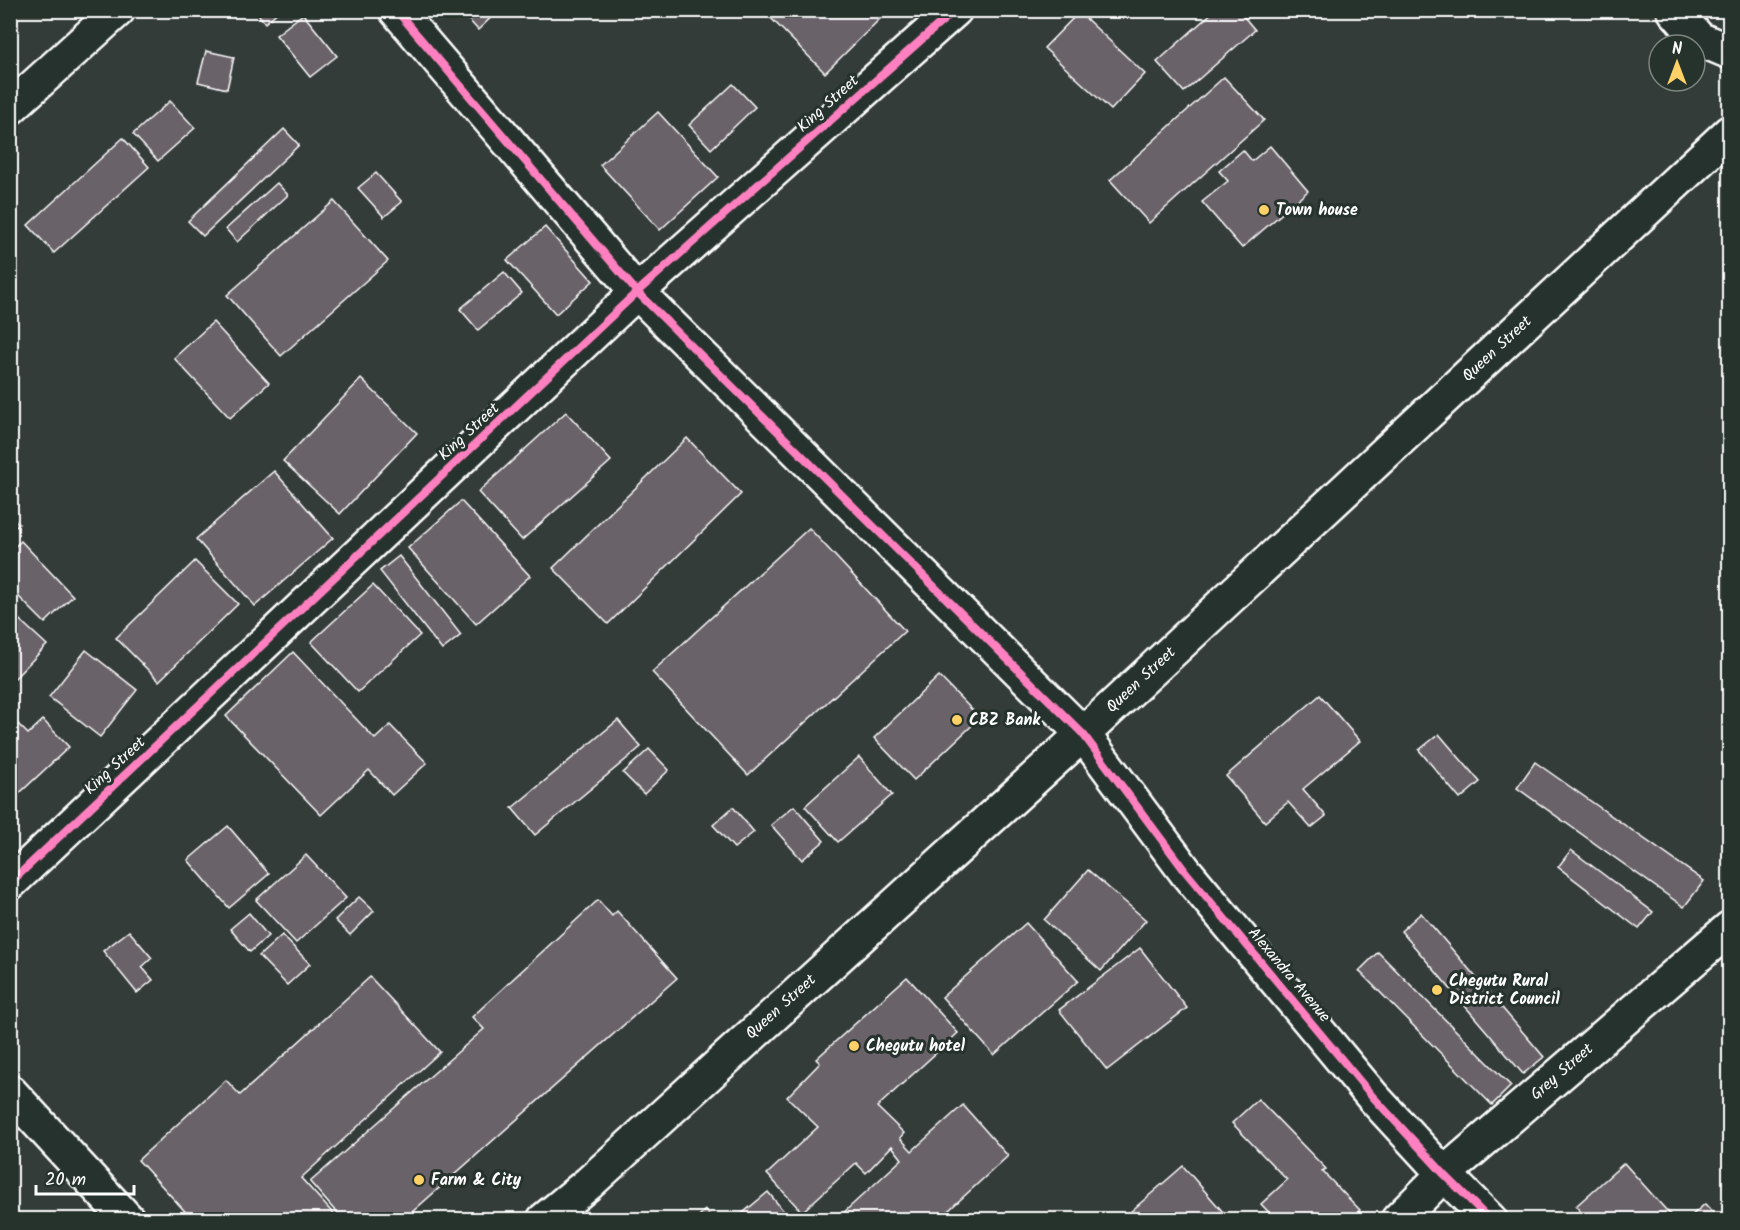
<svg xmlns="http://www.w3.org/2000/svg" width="1740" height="1230" font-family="Kalam,sans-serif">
<rect width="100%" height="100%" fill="#343c39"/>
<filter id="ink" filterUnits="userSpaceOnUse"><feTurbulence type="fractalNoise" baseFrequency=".0167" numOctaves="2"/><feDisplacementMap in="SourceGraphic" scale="12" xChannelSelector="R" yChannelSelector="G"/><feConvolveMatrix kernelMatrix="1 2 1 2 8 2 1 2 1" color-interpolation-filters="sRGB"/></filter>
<g filter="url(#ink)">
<g fill="#6b6269" stroke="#fff" stroke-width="1.5">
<polygon points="255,10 280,10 265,23"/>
<polygon points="460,10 499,10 478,30"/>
<polygon points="763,10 889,10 825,73"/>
<polygon points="1215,10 1238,10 1255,30 1184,92 1157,62"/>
<polygon points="1079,12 1145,74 1111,110 1044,48"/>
<polygon points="303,14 337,56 310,77 276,35"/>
<polygon points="206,51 234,57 227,89 198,82"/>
<polygon points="1224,77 1264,120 1149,223 1110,180"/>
<polygon points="733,84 755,107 711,149 689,125"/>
<polygon points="170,101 195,128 158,161 133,134"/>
<polygon points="658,112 718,177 660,230 600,165"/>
<polygon points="284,129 299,145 203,236 188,221"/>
<polygon points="123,138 149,167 54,253 28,225"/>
<polygon points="1270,146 1308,191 1242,248 1202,202 1228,181 1219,171 1243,150 1252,161"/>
<polygon points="376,173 402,202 384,217 358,188"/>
<polygon points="277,183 288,195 237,242 226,229"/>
<polygon points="334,201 388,261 281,356 227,295"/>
<polygon points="545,227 593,281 556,314 507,260"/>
<polygon points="504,272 522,293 478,330 460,309"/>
<polygon points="213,322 269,383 230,418 174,358"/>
<polygon points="361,379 417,433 340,514 283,461"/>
<polygon points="566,412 611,461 522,540 478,492"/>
<polygon points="687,438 741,494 608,624 553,568"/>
<polygon points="274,471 333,538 255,606 196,539"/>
<polygon points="461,501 530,576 476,624 408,548"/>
<polygon points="10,516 19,524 10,532"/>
<polygon points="809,528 905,631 748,775 652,672"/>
<polygon points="21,541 73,596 45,623 10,588 10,551"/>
<polygon points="399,556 461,635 442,650 380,571"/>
<polygon points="195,561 238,604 159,681 116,638"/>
<polygon points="373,585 420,635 358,692 311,642"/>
<polygon points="10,611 47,645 14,679 10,675"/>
<polygon points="86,650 137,690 100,737 49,697"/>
<polygon points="293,652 375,739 390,725 427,763 392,795 369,770 321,815 226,716"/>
<polygon points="939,676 980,718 914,780 874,738"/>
<polygon points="1320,695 1360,741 1303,789 1326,816 1311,828 1288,802 1265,822 1226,776"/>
<polygon points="10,716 28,734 43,720 69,747 10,802"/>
<polygon points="618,720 641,747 535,835 512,808"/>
<polygon points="1439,734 1480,782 1460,799 1419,750"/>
<polygon points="649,749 669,770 644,794 623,773"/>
<polygon points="859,757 892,795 838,842 805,806"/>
<polygon points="1535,762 1704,881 1684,907 1517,788"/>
<polygon points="794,806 824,841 802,860 771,825"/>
<polygon points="733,807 754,832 734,848 713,825"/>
<polygon points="228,826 269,874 229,908 188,860"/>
<polygon points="1571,850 1653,912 1639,929 1558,867"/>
<polygon points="306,855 346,898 296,943 256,900"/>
<polygon points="1088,870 1146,920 1101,971 1044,920"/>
<polygon points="359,897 374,911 350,935 335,920"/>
<polygon points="598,900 612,916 617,911 677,978 403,1220 343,1220 310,1182 484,1029 472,1017"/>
<polygon points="249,913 268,936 250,952 230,929"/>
<polygon points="1421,913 1544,1057 1523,1074 1401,931"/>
<polygon points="1026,923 1078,981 994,1055 942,997"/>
<polygon points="129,931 152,958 142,967 153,980 137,993 103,951"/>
<polygon points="282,935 310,964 287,985 259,956"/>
<polygon points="1140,948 1187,1008 1107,1070 1059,1010"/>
<polygon points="1378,952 1511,1086 1492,1105 1359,971"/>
<polygon points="370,977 440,1052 301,1178 339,1220 193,1220 138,1160 226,1080 240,1095"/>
<polygon points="907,977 958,1033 877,1107 904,1133 900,1138 912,1151 963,1105 1008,1156 938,1220 845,1220 841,1215 902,1159 892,1146 866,1173 856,1163 802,1212 767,1174 818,1127 787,1097 820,1063 816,1059"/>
<polygon points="1258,1099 1326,1169 1322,1171 1360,1210 1350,1220 1276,1220 1261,1204 1287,1180 1232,1123"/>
<polygon points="1624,1163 1675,1220 1587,1220 1576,1206"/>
<polygon points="1183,1166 1230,1220 1135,1220 1129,1213"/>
<polygon points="768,1192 791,1220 740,1220 738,1217"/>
<polygon points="1705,1204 1720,1220 1692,1220 1690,1217"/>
<polygon points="705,1210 714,1220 695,1220"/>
</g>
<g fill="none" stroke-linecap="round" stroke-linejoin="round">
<defs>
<g id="minor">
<polyline points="396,10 637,292 1083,734 1185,871 1373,1097 1444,1174 1490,1220"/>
<polyline points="1674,10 1699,39 1730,52"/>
<polyline points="10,108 118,10"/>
<polyline points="10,883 637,292 955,10"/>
<polyline points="10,1092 128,1220"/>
<polyline points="1398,1220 1444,1174 1730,928"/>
</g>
<polyline id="highway" points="544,1220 589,1183 1083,734 1730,132"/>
</defs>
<use href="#minor" stroke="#fff" stroke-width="38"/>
<use href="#highway" stroke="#fff" stroke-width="38"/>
<use href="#minor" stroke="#26332d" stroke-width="33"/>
<use href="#highway" stroke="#26332d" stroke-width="33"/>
<defs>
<g id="cycleway">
<polyline points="396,10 637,292 1083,734 1185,871 1373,1097 1444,1174 1490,1220"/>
<polyline points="10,883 637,292 955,10"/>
</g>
</defs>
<use href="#cycleway" stroke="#26332d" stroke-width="11"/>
<use href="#cycleway" stroke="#ff80c0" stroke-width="8"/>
</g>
</g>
<g fill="#ffd166" stroke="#26332d" stroke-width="2">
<circle cx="1264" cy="210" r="6"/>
<circle cx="957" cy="720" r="6"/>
<circle cx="1437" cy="990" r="6"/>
<circle cx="854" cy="1046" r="6"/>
<circle cx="419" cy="1180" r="6"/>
</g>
<g text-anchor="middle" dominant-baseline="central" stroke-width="6" stroke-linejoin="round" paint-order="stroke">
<g font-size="16" fill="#fff" stroke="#26332d">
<text transform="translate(828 104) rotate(-42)">King Street</text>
<text transform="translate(1497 349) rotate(-43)">Queen Street</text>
<text transform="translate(469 432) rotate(-43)">King Street</text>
<text transform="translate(1141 680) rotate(-43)">Queen Street</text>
<text transform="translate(115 766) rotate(-43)">King Street</text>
<text transform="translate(1289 975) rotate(50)">Alexandra Avenue</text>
<text transform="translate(781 1007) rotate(-42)">Queen Street</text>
<text transform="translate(1562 1072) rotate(-41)">Grey Street</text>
</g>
<g font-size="16" font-weight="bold" fill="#fff" stroke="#26332d" text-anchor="start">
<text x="1276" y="210">Town house</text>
<text x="969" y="720">CBZ Bank</text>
<text x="1449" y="981">Chegutu Rural<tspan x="1449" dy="18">District Council</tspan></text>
<text x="866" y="1046">Chegutu hotel</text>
<text x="431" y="1180">Farm &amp; City</text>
</g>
</g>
<rect width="1740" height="1230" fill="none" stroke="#26332d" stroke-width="36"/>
<rect x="18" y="18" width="1704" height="1194" fill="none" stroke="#fff" stroke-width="2" filter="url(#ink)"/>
<g transform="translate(1677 63)"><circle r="28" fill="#26332d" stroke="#7d8581" stroke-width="1.5"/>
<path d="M0-4.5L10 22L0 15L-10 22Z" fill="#ffd166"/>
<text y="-9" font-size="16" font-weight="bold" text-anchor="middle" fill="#ffffff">N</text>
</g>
<path d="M36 1185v9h98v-9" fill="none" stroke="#ffffff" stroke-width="3"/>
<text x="45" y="1185" font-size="18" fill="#ffffff" stroke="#26332d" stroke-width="4.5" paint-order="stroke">20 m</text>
</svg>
